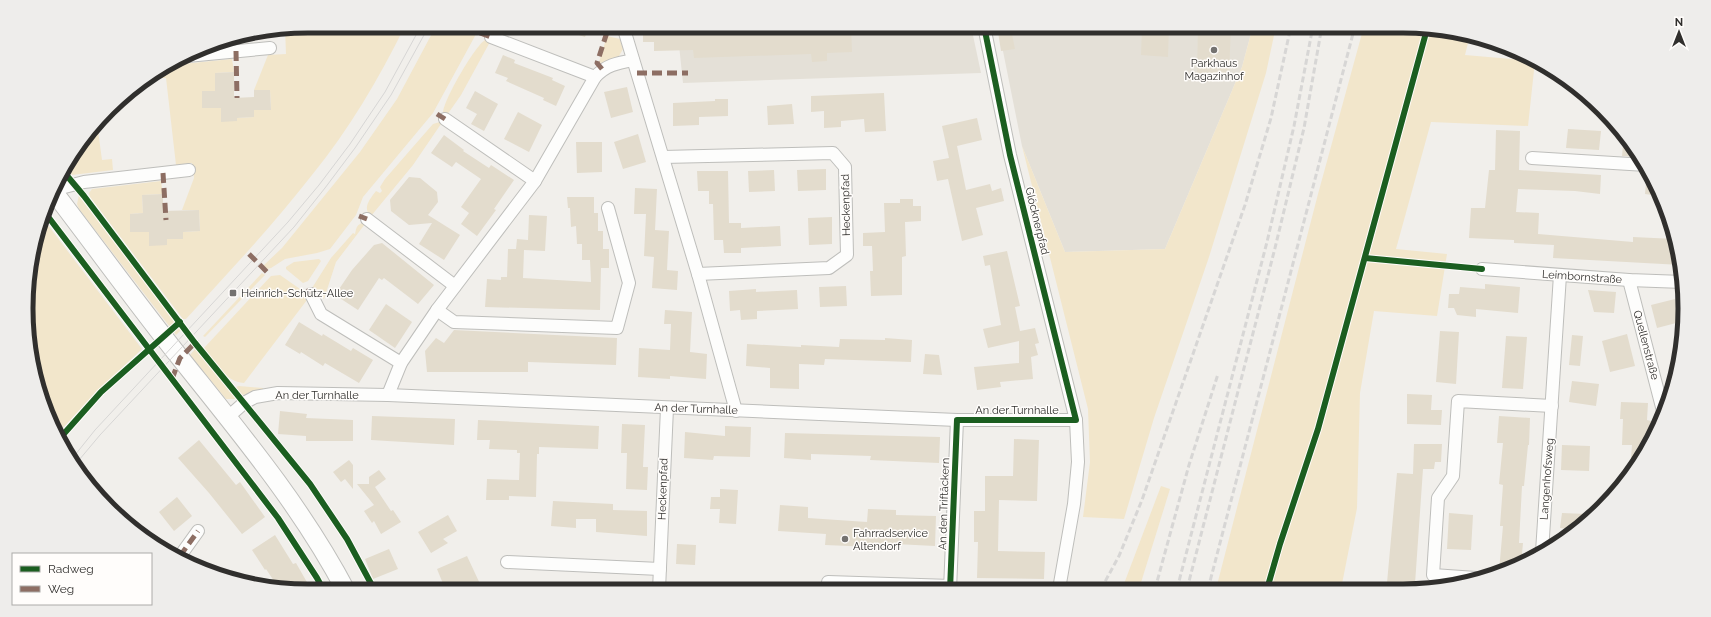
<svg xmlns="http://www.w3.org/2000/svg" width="1711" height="617" font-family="Raleway,sans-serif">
<rect width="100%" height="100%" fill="#f1efeb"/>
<g fill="#e4e0d7">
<polygon points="677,26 971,26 981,73 683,83"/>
<polygon points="998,26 1253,26 1242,67 1165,249 1065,252 1022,146"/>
</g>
<g fill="#f2e6cb">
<path d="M309,26H405C379,78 349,130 312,175C273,225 229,272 186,319H183L90,197L89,193L92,189L161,181L163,194L142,195L143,213L130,214V232H149V245H167V239H183V232L200,231L199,210H182L194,178L192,163L176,165L166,78H155V76L173,65L232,59L234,72L215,73V91H202V108H221V121H237V118L254,117V110H271L270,90H254L268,55L286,54L285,28Z"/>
<polygon points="436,26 477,26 475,36 433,113 363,197 356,215 330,249 317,253 285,259 271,268 267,269 263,266 282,248 360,152 397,99"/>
<polygon points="483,26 498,26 494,34 486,31"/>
<polygon points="1253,26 1276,26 1266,73 1209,257 1154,418 1124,519 1083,517 1090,462 1088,409 1022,146 1065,252 1165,249 1242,67"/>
<polygon points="1364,26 1403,26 1470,35 1465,55 1535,61 1528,126 1431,122 1396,249 1447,254 1437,316 1374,311 1360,393 1357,508 1341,589 1216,589 1318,194"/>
<polygon points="607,36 620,39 623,49 619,56 601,63 599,62"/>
<path d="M485,40H491L461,95L447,115L443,112C444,99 475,46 485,40Z"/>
<path d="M443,121L413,165L371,216C362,208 370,199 376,191L380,193L382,191L380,187L385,179L433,124Z"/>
<polygon points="97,123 102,160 112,159 113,170 72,175 66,167 84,137"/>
<polygon points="79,195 182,329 176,335 79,209 77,204"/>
<polygon points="44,220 142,349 99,389 59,432 36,381 27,327 28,272"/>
<path d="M362,223L365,224L336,262L324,299L313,292L312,288L331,258L353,233L355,234C356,230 356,225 362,223Z"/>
<polygon points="319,259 321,261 308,281 303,283 286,269 286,267 294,262"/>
<polygon points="262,273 265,275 205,337 203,336"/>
<path d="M280,275L310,296L244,383C225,382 215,362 204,348L271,276Z"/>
<polygon points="196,348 231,391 235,399 226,399 190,355"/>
<polygon points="239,386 263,388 263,391 242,395 236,387"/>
<polygon points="1161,486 1170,489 1139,589 1122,589"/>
</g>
<g fill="#e3dccd">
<polygon points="558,26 589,26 585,37 557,28"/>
<polygon points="692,26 851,26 852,52 827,53 827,61 812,62 811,54 694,58 693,50 654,51 654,42 643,42 643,28"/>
<polygon points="1142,26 1169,26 1168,57 1141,55"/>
<polygon points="1198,26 1231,26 1229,75 1197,73"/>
<polygon points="1011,29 1015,49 1001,51 998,32"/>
<polygon points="503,55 515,60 514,63 553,78 552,80 565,86 556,106 543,100 544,98 506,81 508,78 495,73"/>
<polygon points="234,72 234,98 254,97 254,90 270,90 271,110 254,110 254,117 237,118 237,121 221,122 221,108 202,108 202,91 215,91 215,73"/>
<polygon points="627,87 633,112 611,118 604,92"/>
<polygon points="475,91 498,104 484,131 471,124 477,114 466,108"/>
<polygon points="884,93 886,131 865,132 864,119 841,121 841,127 824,128 824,111 811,112 811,96"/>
<polygon points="715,99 728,99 728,116 699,117 699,125 673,126 673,103 715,101"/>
<polygon points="792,104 794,124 768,125 767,106"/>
<polygon points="518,112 542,125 529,152 504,139"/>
<polygon points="977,118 982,140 957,146 966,190 990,184 992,191 1001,188 1004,201 976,208 983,235 962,241 948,179 937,181 933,161 949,158 942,126"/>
<polygon points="1568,129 1601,131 1599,150 1566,148"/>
<polygon points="1496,130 1520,131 1519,170 1601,175 1600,194 1575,191 1518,189 1516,212 1539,213 1538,234 1633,242 1633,237 1675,239 1681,265 1553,258 1554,245 1514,243 1514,240 1469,238 1471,208 1485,208 1489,170 1495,170"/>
<polygon points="638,134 646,162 623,169 614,142"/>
<polygon points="444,135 464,150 463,151 489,168 491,165 514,180 494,209 496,210 477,236 461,224 469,213 461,207 481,179 456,162 452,167 431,153"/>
<polygon points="1624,135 1638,154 1640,157 1622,156"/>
<polygon points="576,142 602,142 602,172 577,173"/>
<polygon points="826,169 826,190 798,191 797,170"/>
<polygon points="774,170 775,191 749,192 748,171"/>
<polygon points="697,171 728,171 729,223 741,223 741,228 780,226 781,246 741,248 741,253 724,253 723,240 714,240 713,204 709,204 709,191 698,191"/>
<polygon points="1647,172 1649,172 1660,196 1645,194"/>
<polygon points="409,177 420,178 437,192 438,202 428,215 460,235 444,260 419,244 432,223 409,225 391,211 390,200"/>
<polygon points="635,188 657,189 655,230 669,231 667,270 678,271 677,290 652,288 654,257 644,256 646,214 634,214"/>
<polygon points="163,194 163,211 199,210 200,231 183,232 183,239 167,239 167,245 149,246 149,232 130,232 130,214 143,213 142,195"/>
<polygon points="567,197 594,197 594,213 598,213 598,231 603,231 603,249 609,249 609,268 601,268 600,310 485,307 487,279 501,280 501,277 507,277 508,249 516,249 517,239 528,240 529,215 547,216 545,251 524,250 523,278 591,282 590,260 582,260 582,244 577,244 576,226 571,227 570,208 568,208"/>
<polygon points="900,199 913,199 913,206 921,206 921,221 905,222 906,256 902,257 902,295 871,296 870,271 873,271 872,246 863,246 863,233 885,232 884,203 900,203"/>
<polygon points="832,217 832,244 809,245 808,218"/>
<polygon points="382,243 434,285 418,304 384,278 382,280 379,278 358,310 335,295 352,270 374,245"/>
<polygon points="1007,251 1020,306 1015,307 1020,331 1035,328 1039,343 1035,344 1038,355 1031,357 1033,379 1000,382 1001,387 977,390 974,367 1019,363 1019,341 988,348 983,329 1001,325 990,265 985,266 983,256"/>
<polygon points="1485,284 1520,287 1518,313 1476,309 1476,317 1457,315 1454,308 1448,308 1449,294 1459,294 1460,287 1485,289"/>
<polygon points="846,286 847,306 820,307 819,287"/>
<polygon points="756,289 756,292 797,290 798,309 757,311 757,319 741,320 740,310 730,311 729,291"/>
<polygon points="1588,290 1616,292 1614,313 1594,312"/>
<polygon points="1675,299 1680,322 1657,328 1651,305"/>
<polygon points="386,304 412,322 395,348 369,330"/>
<polygon points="665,310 692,312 690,352 707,354 706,379 670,376 670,379 638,377 639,348 670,350 671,324 664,324"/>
<polygon points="299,322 322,336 323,334 351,351 353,348 373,360 359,383 325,363 323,366 301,352 300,354 285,345"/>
<polygon points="454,330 617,338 616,365 528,362 528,372 427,372 425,351 436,338 444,343"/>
<polygon points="1440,331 1459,332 1456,384 1436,382"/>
<polygon points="1627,334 1635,366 1610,372 1602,341"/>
<polygon points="1572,335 1583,336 1580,366 1569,365"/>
<polygon points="1506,336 1527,337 1523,389 1502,388"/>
<polygon points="885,338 912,340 911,362 825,359 824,365 799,364 799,389 770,388 770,368 746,366 747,344 801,347 801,345 839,347 840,339 885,340"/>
<polygon points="925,354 939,355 942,375 923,374"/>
<polygon points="1572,381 1599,384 1596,406 1569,402"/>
<polygon points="1407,394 1432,395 1431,410 1442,410 1441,425 1407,424"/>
<polygon points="1621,402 1648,403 1647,420 1651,421 1650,444 1647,450 1630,471 1632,445 1622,445 1623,419 1620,419"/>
<polygon points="280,411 307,414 306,418 353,420 353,441 306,441 306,436 278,434"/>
<polygon points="372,416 455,419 454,445 371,440"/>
<polygon points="1499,416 1530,418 1529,445 1528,445 1524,486 1522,486 1519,543 1523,543 1521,564 1499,571 1503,526 1500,526 1503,485 1499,484 1503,443 1497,443"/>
<polygon points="478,420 599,426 598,449 539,447 539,454 537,454 536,497 509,496 509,500 486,500 487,479 519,480 520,453 517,453 517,450 489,449 490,440 477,440"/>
<polygon points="622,424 645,425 643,467 648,467 647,490 626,489 627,453 621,453"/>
<polygon points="725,426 751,427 750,457 714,456 713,460 684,458 685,432 725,436"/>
<polygon points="785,433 940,437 939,463 870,460 871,456 811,454 811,460 784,458"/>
<polygon points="1014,439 1039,440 1037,501 999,500 998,551 1045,552 1044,579 977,578 978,542 974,542 974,511 985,511 985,476 1013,476"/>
<polygon points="199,440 236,485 240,482 265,517 242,534 209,493 178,458"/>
<polygon points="1414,444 1442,444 1441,462 1435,462 1434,469 1423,469 1415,584 1387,583 1397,473 1413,474"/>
<polygon points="1562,445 1590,446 1589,471 1561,470"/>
<polygon points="349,460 353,465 353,489 345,479 341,482 333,472"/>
<polygon points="379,470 386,479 375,487 391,511 393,510 401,522 381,534 374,521 372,523 364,511 374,505 357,484 369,484 369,477"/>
<polygon points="720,489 738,490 736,524 719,523 720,509 710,509 711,497 720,497"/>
<polygon points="177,497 192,516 174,531 159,512"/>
<polygon points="553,501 613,504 613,510 647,511 647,536 596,532 596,519 576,519 576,528 551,526"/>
<polygon points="780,505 808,507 808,518 867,522 868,509 896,510 896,515 936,516 935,546 895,544 895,548 825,545 826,534 778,531"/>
<polygon points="1449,513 1473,515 1471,550 1447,549"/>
<polygon points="1562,513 1587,514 1586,523 1576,530 1560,528"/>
<polygon points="448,515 457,531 443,539 448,543 431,553 418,532"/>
<polygon points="275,535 293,564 296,563 312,591 278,587 266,569 265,570 252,550"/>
<polygon points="677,544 696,545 695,565 676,564"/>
<polygon points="389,549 398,569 373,579 365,559"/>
<polygon points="467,556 481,586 470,591 446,591 437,569"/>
</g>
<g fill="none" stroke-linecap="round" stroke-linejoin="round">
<defs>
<g id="street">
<polyline points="623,26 698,274 736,411"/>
<polyline points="984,26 1010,155 1076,420 1078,462 1074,504 1059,589"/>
<polyline points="491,37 595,77"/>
<polyline points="187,56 270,48"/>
<polyline points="445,119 535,181"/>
<polyline points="663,157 833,153 845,167 847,255 829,268 698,274"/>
<polyline points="1532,158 1646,165"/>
<polyline points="53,190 84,182 189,170"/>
<polyline points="367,219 455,286"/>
<polyline points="1482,269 1629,280 1683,282"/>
<polyline points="1629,280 1663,411"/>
<polyline points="311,294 321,314 401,363"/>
<polyline points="437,310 454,322 617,328 629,283 608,208"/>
<path d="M388,395L401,363L437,310L535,181L595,77C606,65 617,63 633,60"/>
<polyline points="228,417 244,403 255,397 278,393 388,395 957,420 1076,420"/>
<polyline points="1542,552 1560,275"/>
<polyline points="180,556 198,531"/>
<polyline points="507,562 660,569"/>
<polyline points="1476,578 1433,575 1438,498 1453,476 1458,401 1552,406"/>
<polyline points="828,582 951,586"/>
<polyline points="659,590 667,408"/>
<polyline points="950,590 957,420"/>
</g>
<path id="secondary" d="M53,191C96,247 137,304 181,359C240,433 302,507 346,591"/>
</defs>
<use href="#street" stroke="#bebebb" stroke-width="14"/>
<use href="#secondary" stroke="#bebebb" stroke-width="20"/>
<use href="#street" stroke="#fdfdfc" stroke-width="12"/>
<use href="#secondary" stroke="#fdfdfc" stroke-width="18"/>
<g stroke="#d7d6d5" stroke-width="1">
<polyline points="71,460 95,430 288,222 319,185 350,144 385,92 421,26"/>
<polyline points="74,466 100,435 294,227 325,188 355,148 391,95 429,26"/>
</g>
<g stroke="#d7d6d5" stroke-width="3" stroke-dasharray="6 3" stroke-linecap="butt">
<polyline points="1101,589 1119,556 1142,500 1245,205 1271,118 1291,26"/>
<polyline points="1155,589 1189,465 1218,374"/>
<polyline points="1177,589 1267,242 1294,126 1313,26"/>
<polyline points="1187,589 1275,248 1304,128 1322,26"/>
<polyline points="1208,589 1355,26"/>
</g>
<g stroke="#8d6e63" stroke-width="5" stroke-dasharray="10 5" stroke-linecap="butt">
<polyline points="480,33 491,37"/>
<polyline points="236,51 237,98"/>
<polyline points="602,69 597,63 609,26"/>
<polyline points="637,73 688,73"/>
<polyline points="437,114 445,119"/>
<polyline points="163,173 166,220"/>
<polyline points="359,216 367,219"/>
<polyline points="249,254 269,274"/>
<polyline points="306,290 311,294"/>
<polyline points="172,379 180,358 195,343 196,340"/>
<polyline points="180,556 198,531"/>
</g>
<defs>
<g id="cycleway">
<polyline points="63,171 84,196 195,343 310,484 347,539 375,591"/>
<polyline points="46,214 278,518 317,578 324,591"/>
<polyline points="1365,258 1482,269"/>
<polyline points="61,437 101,392 180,322"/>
<polyline points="1267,589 1280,544 1318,429 1427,29"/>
<polyline points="950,590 957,420 1076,420 1010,155 984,26"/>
</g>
</defs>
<use href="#cycleway" stroke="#fffdfb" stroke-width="8"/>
<use href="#cycleway" stroke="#1b5e20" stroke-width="6"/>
</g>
<g fill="#747270" stroke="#fffdfb" stroke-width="1.5">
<circle cx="1214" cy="50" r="4"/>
<rect x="229" y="289" width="8" height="8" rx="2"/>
<circle cx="845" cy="539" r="4"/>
</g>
<g text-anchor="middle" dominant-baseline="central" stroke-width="3" stroke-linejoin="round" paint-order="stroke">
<g font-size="11" fill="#302f2d" stroke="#fffdfb" text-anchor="start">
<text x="1214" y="63" text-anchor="middle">Parkhaus<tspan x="1214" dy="13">Magazinhof</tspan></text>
<text x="241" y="293">Heinrich-Schütz-Allee</text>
<text x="853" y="533">Fahrradservice<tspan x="853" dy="13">Altendorf</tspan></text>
</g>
<g font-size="11" fill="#302f2d" stroke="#fffdfb">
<text transform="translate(846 205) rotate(-91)">Heckenpfad</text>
<text transform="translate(1037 221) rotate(76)">Glöcknerpfad</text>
<text transform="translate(1582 277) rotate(4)">Leimbornstraße</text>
<text transform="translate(1646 345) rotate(75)">Quellenstraße</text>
<text x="317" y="395">An der Turnhalle</text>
<text transform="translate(696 409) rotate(2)">An der Turnhalle</text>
<text x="1017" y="410">An der Turnhalle</text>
<text transform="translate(1547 479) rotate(-86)">Langenhofsweg</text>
<text transform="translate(663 489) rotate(-88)">Heckenpfad</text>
<text transform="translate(944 504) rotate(-88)">An den Triftäckern</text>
</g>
</g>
<path d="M0 0H1711V617H0ZM308 33H1403A275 275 0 0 1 1678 308V309A275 275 0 0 1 1403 584H308A275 275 0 0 1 33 309V308A275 275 0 0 1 308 33Z" fill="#eeedeb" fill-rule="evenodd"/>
<path fill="none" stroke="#302f2d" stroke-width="5" d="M308 33H1403A275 275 0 0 1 1678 308V309A275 275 0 0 1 1403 584H308A275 275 0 0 1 33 309V308A275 275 0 0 1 308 33Z"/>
<rect x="12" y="553" width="140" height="52" fill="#fffdfb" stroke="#acaba9"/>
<rect x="20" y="566" width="20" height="6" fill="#1b5e20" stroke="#acaba9"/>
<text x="48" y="573" font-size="12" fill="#302f2d">Radweg</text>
<rect x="20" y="586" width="20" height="6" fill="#8d6e63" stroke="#acaba9"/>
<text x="48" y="593" font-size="12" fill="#302f2d">Weg</text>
<g transform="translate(1679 32)" stroke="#fffdfb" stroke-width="3" paint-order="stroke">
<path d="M0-3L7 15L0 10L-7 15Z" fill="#302f2d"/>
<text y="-6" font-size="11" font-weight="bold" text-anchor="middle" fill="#302f2d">N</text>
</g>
</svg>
